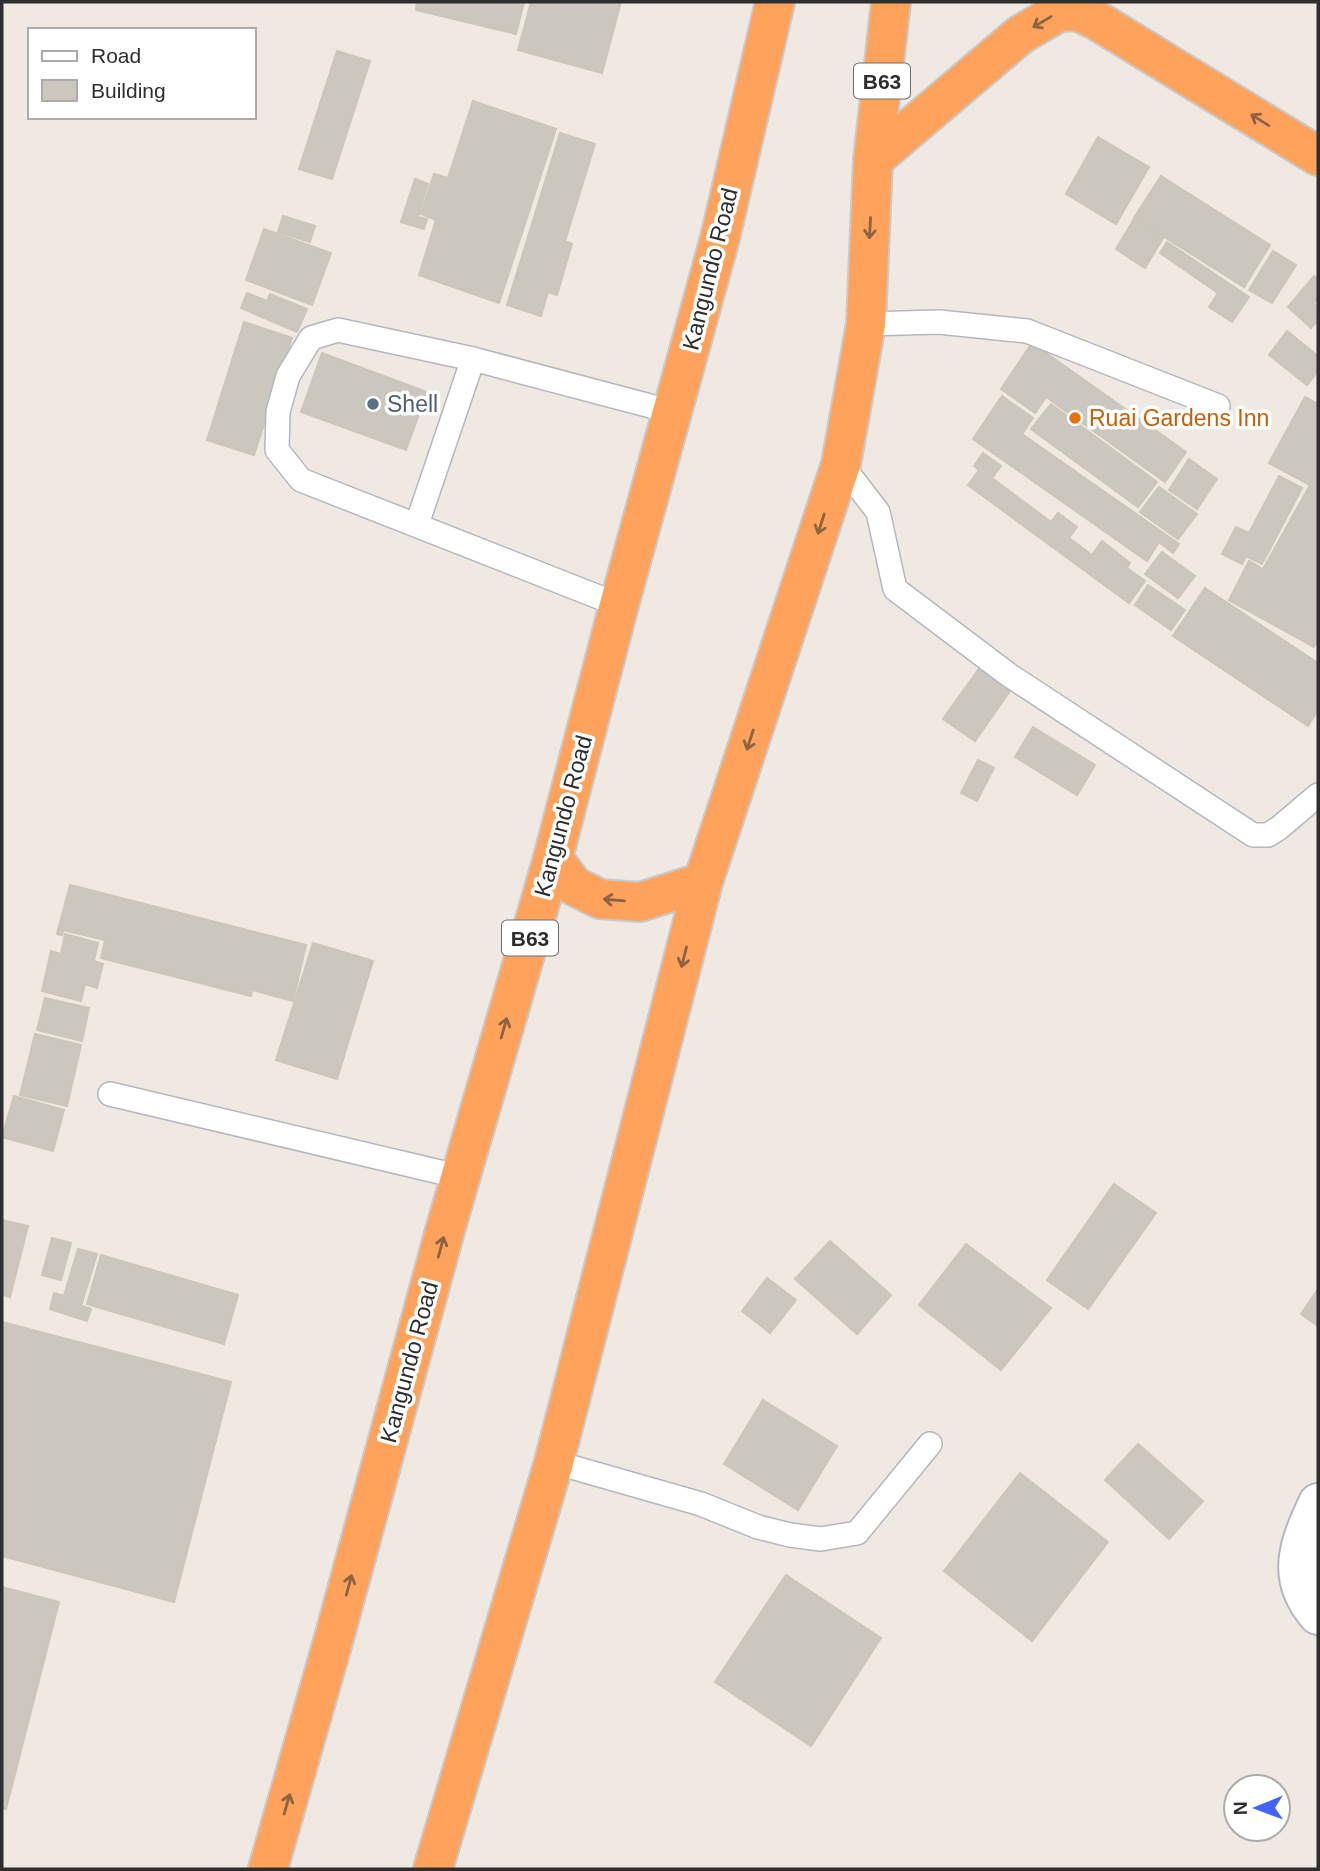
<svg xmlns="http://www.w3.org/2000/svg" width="1320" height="1871" font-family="Arial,sans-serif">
<rect width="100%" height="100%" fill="#efe9e1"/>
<g fill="#cbc7bf" stroke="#cbc5ba" stroke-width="2">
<polygon points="417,2 524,2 516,34 416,10"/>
<polygon points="531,2 621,2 602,73 518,50"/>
<polygon points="337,51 370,61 332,179 299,169"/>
<polygon points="473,101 556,129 499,303 419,275 436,220 421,214 434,174 448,178"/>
<polygon points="560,133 595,144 565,241 572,244 557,295 548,292 541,316 507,305"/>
<polygon points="1098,137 1149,167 1116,224 1066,194"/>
<polygon points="1161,176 1270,245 1244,287 1134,218"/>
<polygon points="415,179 428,184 418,217 427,219 424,229 401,222"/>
<polygon points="283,216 315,226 310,242 278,232"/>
<polygon points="1134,219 1163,238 1145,268 1116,249"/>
<polygon points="264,229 331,253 312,305 246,280"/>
<polygon points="1167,242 1249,297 1232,322 1209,307 1218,293 1160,253"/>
<polygon points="1273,251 1296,265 1272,303 1249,290"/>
<polygon points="1314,276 1318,280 1318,298 1314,304 1318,308 1318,320 1311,328 1288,307"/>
<polygon points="247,293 267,301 270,294 307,309 297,332 241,308"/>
<polygon points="244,322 292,338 254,455 207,440"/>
<polygon points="1287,331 1318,356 1318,371 1307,385 1269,355"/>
<polygon points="1032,343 1186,452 1165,482 1046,397 1035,413 1001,389"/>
<polygon points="322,353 427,392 406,450 301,412"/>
<polygon points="1002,396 1033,418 1022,434 1179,544 1173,553 1159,542 1147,561 973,439"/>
<polygon points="1305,397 1318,404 1318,639 1314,647 1229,600 1249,561 1263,569 1310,485 1269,463"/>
<polygon points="1051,404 1157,482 1138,507 1031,429"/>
<polygon points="983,453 1001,466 992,478 1051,522 1058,513 1077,527 1069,538 1092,555 1102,541 1130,563 1127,568 1145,581 1129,603 968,485 979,470 974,466"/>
<polygon points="1189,459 1217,479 1197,509 1169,490"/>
<polygon points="1279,476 1302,488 1262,564 1246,556 1242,564 1222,554 1236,527 1249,533"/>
<polygon points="1159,487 1197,514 1178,539 1140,512"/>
<polygon points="1162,552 1195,576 1178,598 1145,574"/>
<polygon points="1148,585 1185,610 1171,630 1135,605"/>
<polygon points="1205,588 1318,663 1318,710 1308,726 1173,636"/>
<polygon points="981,666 1012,688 975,741 943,719"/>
<polygon points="1033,727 1095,765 1077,795 1015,757"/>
<polygon points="978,760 994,768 977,801 961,793"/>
<polygon points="70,885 306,945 293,1001 252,990 251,996 101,958 105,940 63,930 62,935 57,934"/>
<polygon points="65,934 98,943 94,961 103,964 97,988 85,984 81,1001 42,991 51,951 61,954"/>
<polygon points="313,943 373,961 337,1079 276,1060"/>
<polygon points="45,998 89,1008 82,1041 37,1030"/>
<polygon points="35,1034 81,1045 67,1106 20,1095"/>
<polygon points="14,1096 64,1110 53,1151 2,1137"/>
<polygon points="1114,1184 1156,1213 1088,1309 1047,1280"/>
<polygon points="2,1220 28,1226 10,1297 2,1295"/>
<polygon points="52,1238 71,1243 61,1280 42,1275"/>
<polygon points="830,1241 891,1295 857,1334 795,1279"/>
<polygon points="966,1244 1051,1308 1001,1370 919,1305"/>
<polygon points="78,1249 97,1254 81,1306 91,1309 87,1321 50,1309 54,1293 64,1296"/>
<polygon points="101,1255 238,1295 224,1344 87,1304"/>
<polygon points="767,1278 796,1300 770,1333 742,1311"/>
<polygon points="1318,1289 1318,1326 1301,1314"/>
<polygon points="2,1322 231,1382 174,1602 2,1556"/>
<polygon points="763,1400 837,1446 798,1510 724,1464"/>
<polygon points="1138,1444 1203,1501 1169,1539 1105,1480"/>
<polygon points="1020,1473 1108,1542 1032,1641 944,1571"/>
<polygon points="786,1575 881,1638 811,1746 715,1682"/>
<polygon points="2,1587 59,1602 6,1809 2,1808"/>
</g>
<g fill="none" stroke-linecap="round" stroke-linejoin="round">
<defs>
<g id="lane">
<polyline points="866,324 939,322 1027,331 1218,406"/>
<polyline points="841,464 878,512 895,589 1009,675 1253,835 1268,835 1279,828 1318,795"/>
<polyline points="417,524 473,359"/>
<polyline points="619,605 301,480 277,450 278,412 288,376 311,338 338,330 473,359 673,412"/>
<polyline points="110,1094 461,1177"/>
<polyline points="554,1462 701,1504 758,1527 790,1535 821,1539 857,1533 930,1444"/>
</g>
<path id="street" d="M1318,1503C1299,1544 1285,1577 1318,1615"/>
<g id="highway">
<polyline points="873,160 1020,35 1059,12 1077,11 1096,20 1318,156"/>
<polyline points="553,858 574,886 600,899 640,902 703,882"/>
<polyline points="268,1869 334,1638 446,1227 553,858 619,605 720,238 775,2"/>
<polyline points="433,1869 554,1462 703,882 841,464 866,324 873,160 891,2"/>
</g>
</defs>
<use href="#lane" stroke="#b4b7c1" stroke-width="26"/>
<use href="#street" stroke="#b4b7c1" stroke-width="42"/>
<use href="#highway" stroke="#c9c9c9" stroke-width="42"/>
<use href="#lane" stroke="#fff" stroke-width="23"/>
<use href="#street" stroke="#fff" stroke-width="38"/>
<use href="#highway" stroke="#ffa35c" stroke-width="38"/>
</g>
<defs><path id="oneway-shaft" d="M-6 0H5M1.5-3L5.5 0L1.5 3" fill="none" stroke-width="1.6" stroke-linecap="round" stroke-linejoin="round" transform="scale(1.75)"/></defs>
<g stroke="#8c6343">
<use href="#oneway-shaft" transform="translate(1042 22) rotate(149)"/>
<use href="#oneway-shaft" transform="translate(1260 120) rotate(-148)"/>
<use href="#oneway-shaft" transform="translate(870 228) rotate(93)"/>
<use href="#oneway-shaft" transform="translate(821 524) rotate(108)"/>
<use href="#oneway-shaft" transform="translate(750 740) rotate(108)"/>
<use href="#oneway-shaft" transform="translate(614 900) rotate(-175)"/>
<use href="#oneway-shaft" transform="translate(684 957) rotate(104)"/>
<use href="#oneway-shaft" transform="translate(504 1028) rotate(-74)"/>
<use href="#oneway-shaft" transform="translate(441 1247) rotate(-75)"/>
<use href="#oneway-shaft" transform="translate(349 1585) rotate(-75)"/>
<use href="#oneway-shaft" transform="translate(287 1804) rotate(-74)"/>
</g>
<circle fill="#5c6f8a" stroke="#fff" stroke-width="2.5" cx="373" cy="404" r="7"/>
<circle fill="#e8710a" stroke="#fff" stroke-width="2.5" cx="1075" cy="418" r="7"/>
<g text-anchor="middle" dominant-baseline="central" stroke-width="7" stroke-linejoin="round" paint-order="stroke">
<g fill="#fff" stroke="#6d6d6d" stroke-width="2">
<rect x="854" y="63.5" width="56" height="35" rx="5"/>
<rect x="502" y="920.5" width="56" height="35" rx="5"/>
</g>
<g font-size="21" font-weight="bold" fill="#2e2e2e">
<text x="882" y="81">B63</text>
<text x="530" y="938">B63</text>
</g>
<g font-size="23" fill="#2e2e2e" stroke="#fff">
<text transform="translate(710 269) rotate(-76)">Kangundo Road</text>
<text transform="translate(563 816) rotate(-75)">Kangundo Road</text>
<text transform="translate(409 1362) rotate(-75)">Kangundo Road</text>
</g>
<g font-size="23" fill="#4e5e75" stroke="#fff" text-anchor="start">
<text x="387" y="404">Shell</text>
</g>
<g font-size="23" fill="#c56008" stroke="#fff" text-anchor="start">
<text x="1089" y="418">Ruai Gardens Inn</text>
</g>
</g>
<rect width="1320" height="1871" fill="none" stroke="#2e2e2e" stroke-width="7"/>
<rect x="28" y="28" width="228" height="91" fill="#ffffff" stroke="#ababab" stroke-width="2"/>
<rect x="42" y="51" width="35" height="10" fill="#ffffff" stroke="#ababab" stroke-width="2"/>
<text x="91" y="63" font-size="21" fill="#2e2e2e">Road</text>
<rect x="42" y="80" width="35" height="21" fill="#cbc7bf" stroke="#ababab" stroke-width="2"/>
<text x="91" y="98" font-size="21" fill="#2e2e2e">Building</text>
<g transform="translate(1257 1808) rotate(269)"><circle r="33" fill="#ffffff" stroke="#ababab" stroke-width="2"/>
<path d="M0-5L12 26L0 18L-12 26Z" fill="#4264fb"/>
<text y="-10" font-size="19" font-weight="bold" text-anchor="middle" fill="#2e2e2e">N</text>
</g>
</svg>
